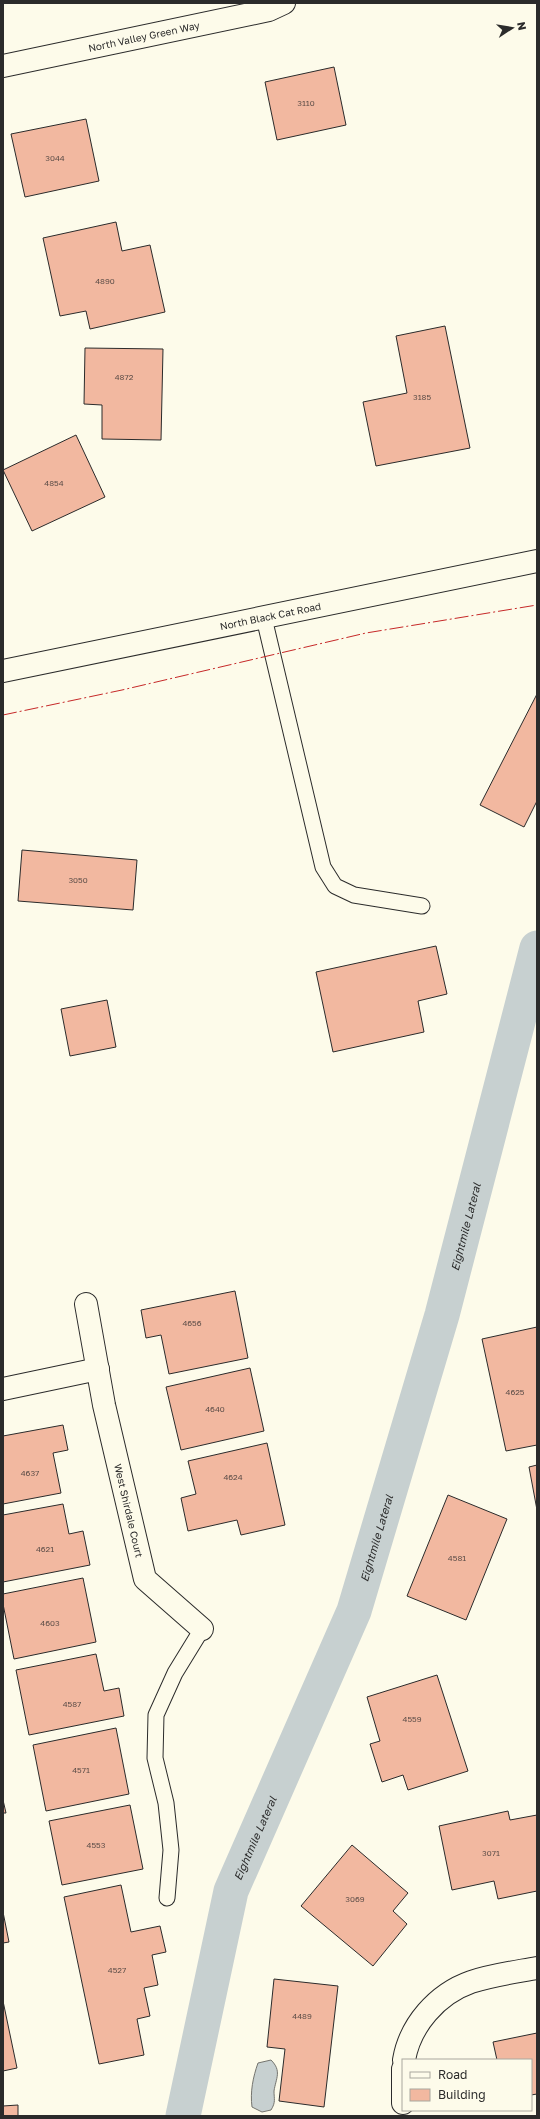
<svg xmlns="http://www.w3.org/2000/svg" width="540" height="2119" font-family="'Golos Text',sans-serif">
<rect width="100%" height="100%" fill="#fdfbea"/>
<path fill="#c7d0d0" stroke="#74746e" d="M271,2060C282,2071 276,2078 274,2091C274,2099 276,2102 271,2110L262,2112L252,2107C250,2092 253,2077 258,2063Z"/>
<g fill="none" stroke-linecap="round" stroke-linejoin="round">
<path stroke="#c7d0d0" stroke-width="35" id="s1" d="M183,2116L231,1891L354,1611L442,1315L537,948"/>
</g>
<g fill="#f2b8a0" stroke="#2b2b2b">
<polygon points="334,67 346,125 277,140 265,82"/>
<polygon points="86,119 99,181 25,197 11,134"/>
<polygon points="116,222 122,251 150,245 165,312 90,329 86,311 60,316 43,238"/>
<polygon points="445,326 470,448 376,466 363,402 407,393 396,336"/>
<polygon points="85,348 163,349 161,440 102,439 102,405 84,404"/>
<polygon points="76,435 105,497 32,531 3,470"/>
<polygon points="537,694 537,801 524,827 480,805"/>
<polygon points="22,850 137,860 133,910 18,901"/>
<polygon points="436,946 447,994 418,1001 424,1032 333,1052 316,972"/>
<polygon points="107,1000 116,1047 70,1056 61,1009"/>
<polygon points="235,1291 248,1358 169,1374 161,1335 146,1338 141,1310"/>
<polygon points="537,1327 537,1445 506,1451 482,1339"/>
<polygon points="250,1368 264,1431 181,1450 166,1387"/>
<polygon points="63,1425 68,1450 53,1453 61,1493 3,1504 3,1436"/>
<polygon points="267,1443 285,1525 241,1535 237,1520 188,1531 181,1498 196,1494 188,1461"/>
<polygon points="537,1465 537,1510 529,1467"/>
<polygon points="448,1495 507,1519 466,1620 407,1596"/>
<polygon points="63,1504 69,1534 83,1531 90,1565 3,1582 3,1515"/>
<polygon points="83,1578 96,1642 14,1659 3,1604 3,1594"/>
<polygon points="96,1654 104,1691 119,1688 124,1716 29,1735 16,1670"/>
<polygon points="437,1675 468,1771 408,1790 403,1775 382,1782 370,1744 380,1741 367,1697"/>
<polygon points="116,1728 129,1794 46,1811 33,1745"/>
<polygon points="3,1800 6,1813 3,1813"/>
<polygon points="130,1805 143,1869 62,1885 49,1821"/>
<polygon points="508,1811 510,1820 537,1815 537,1891 498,1899 494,1881 452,1890 439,1826"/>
<polygon points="352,1845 408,1893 393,1911 407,1924 373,1966 301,1906"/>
<polygon points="121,1885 131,1932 160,1926 166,1952 152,1955 158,1985 144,1988 150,2016 137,2019 144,2055 99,2064 64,1897"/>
<polygon points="3,1912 9,1942 3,1943"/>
<polygon points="274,1979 338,1986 324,2107 279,2101 285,2049 267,2047"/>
<polygon points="3,2001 17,2068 3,2071"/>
<polygon points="537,2033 537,2094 531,2095 531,2060 497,2060 493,2042"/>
<polygon points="18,2105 18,2116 3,2116 3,2106"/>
</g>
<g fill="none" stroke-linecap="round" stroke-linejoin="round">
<defs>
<g id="lane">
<polyline points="264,618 323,867 335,886 354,895 422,906"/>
<polyline points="167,1898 171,1850 166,1803 155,1758 156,1715 175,1673 202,1629"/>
</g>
<g id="street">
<path id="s2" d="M3,66L269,10L284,3"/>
<path id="s3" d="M86,1304L104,1405L145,1579L202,1629"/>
<polyline points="3,1389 98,1369"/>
<path d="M404,2060C410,2025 437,1994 471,1982C492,1975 515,1972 537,1968"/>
<polyline points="403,2069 403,2103"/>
</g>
<g id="secondary">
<path id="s4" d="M3,671L537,561"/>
</g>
</defs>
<use href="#lane" stroke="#2b2b2b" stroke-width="17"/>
<use href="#street" stroke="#2b2b2b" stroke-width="24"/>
<use href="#secondary" stroke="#2b2b2b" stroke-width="24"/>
<use href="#lane" stroke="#fdfbea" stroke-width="15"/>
<use href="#street" stroke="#fdfbea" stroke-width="22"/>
<use href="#secondary" stroke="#fdfbea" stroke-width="22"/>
<polyline stroke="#c62828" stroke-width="1" stroke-dasharray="14 3 2 3" stroke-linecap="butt" points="3,715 122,690 366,633 537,605"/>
</g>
<g text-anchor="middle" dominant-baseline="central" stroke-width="3" stroke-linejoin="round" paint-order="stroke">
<g font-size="8" fill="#5d4e48">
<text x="306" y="103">3110</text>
<text x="55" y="158">3044</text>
<text x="105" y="281">4890</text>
<text x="124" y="377">4872</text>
<text x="422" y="397">3185</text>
<text x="54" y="483">4854</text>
<text x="78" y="880">3050</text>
<text x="192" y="1323">4656</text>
<text x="515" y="1392">4625</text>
<text x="215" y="1409">4640</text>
<text x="30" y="1473">4637</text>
<text x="233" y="1477">4624</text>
<text x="45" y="1549">4621</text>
<text x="457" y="1558">4581</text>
<text x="50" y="1623">4603</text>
<text x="72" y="1704">4587</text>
<text x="412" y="1719">4559</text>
<text x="81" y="1770">4571</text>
<text x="96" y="1845">4553</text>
<text x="491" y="1853">3071</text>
<text x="355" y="1899">3069</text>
<text x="117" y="1970">4527</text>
<text x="302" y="2016">4489</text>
</g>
<g font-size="10" fill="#2b2b2b" stroke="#fdfbea">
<text stroke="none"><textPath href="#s2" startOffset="144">North Valley Green Way</textPath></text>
<text stroke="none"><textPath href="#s4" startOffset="273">North Black Cat Road</textPath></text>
<text stroke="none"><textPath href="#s3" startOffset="211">West Shirdale Court</textPath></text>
</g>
<g font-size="11" font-style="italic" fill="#2b2b2b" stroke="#fdfbea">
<text stroke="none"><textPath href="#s1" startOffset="936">Eightmile Lateral</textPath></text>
<text stroke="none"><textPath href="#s1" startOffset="612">Eightmile Lateral</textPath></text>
<text stroke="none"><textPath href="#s1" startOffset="288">Eightmile Lateral</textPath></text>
</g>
</g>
<rect width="540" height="2119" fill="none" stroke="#2b2b2b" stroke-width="8"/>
<rect x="402" y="2059" width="130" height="52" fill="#fdfbea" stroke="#a9a89e"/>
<rect x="410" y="2072" width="20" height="6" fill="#fdfbea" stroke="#a9a89e"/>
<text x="438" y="2079" font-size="12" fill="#2b2b2b">Road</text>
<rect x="410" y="2089" width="20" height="12" fill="#f2b8a0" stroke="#a9a89e"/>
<text x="438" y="2099" font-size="12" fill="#2b2b2b">Building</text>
<g transform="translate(512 28) rotate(78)" stroke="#fdfbea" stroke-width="3" paint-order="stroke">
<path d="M0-3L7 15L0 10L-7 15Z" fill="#2b2b2b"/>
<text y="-6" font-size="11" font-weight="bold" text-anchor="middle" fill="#2b2b2b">N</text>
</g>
</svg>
